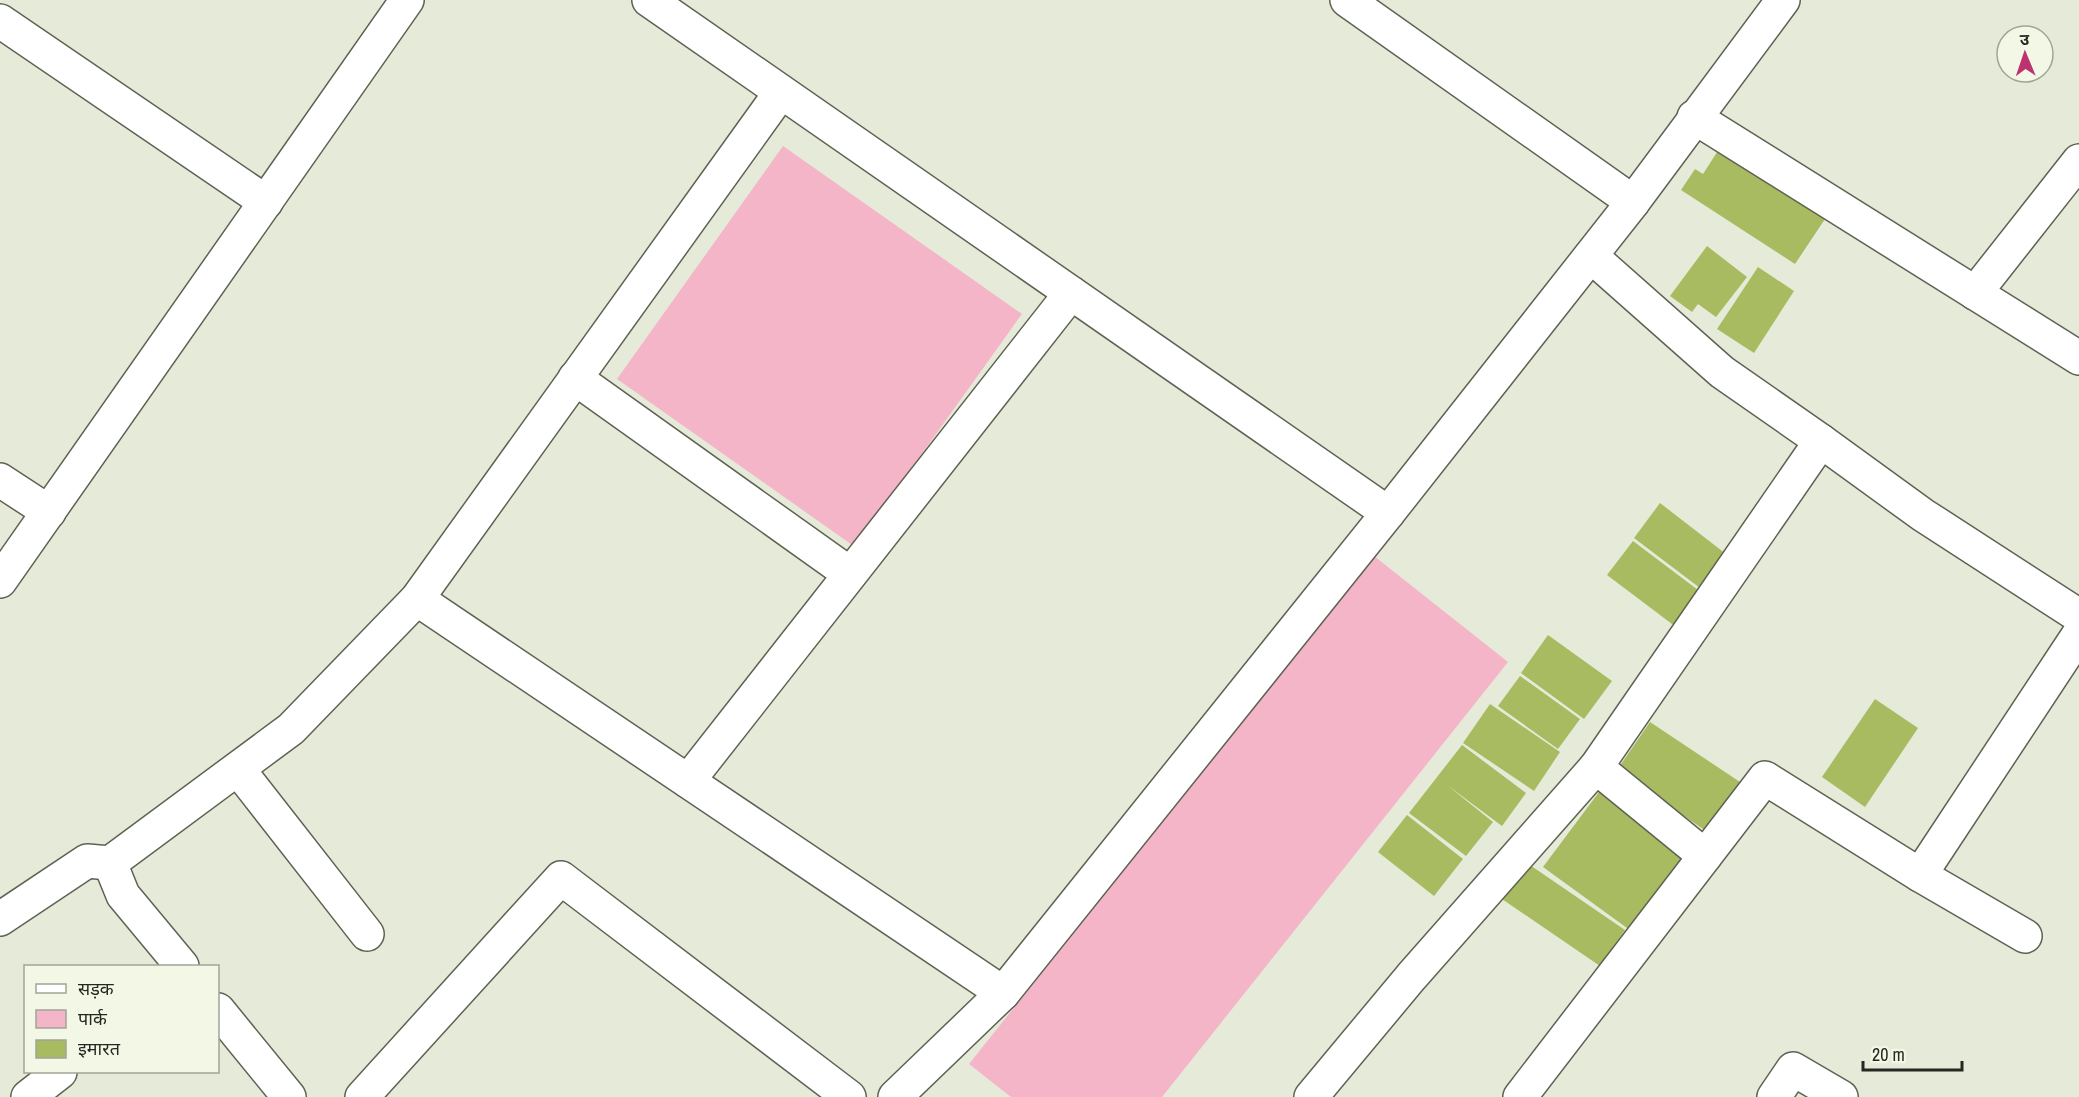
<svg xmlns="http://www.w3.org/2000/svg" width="2079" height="1097" font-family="'Archivo Narrow','Noto Sans Devanagari',sans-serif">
<rect width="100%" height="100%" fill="#e6ead9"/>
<g fill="#f4b5c9">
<polygon points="783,146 1022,314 855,547 617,379"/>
<polygon points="1374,556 1508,662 1162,1097 1011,1097 969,1064"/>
</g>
<g fill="#a8bb61">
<polygon points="1721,146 1827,216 1795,264 1681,190 1695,169 1703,174"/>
<polygon points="1707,246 1747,277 1716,317 1698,304 1692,312 1670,296"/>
<polygon points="1758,267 1794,291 1754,353 1717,329"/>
<polygon points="1660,503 1726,554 1700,588 1634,538"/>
<polygon points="1633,541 1702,593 1676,627 1607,575"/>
<polygon points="1548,635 1612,681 1584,719 1521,673"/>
<polygon points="1520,676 1580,719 1558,749 1498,706"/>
<polygon points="1875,699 1918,728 1865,807 1822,777"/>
<polygon points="1490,704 1560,752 1534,791 1463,743"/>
<polygon points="1650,722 1740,782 1706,831 1617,770"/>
<polygon points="1462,745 1526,793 1502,826 1447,785 1493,822 1466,856 1409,813"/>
<polygon points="1602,788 1697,857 1638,936 1543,867"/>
<polygon points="1407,815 1463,859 1434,896 1378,852"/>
<polygon points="1524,861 1625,930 1600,966 1499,897"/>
</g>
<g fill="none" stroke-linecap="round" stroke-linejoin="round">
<defs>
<g id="minor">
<polyline points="649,0 1388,513"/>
<polyline points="1347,0 1633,202"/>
<polyline points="0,21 266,202"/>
<polyline points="1694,117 2079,358"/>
<polyline points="1591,256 1722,372 1821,441 1923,515 2079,616"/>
<polyline points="1975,293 2079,161"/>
<polyline points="575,378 850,574"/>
<polyline points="0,480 49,512"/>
<polyline points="0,581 407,0"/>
<polyline points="417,599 1003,993"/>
<polyline points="1596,767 1705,856"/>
<polyline points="238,769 367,934"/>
<polyline points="688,781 1071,293"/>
<polyline points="110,863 123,895 182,966"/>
<polyline points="1920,875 2079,634"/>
<polyline points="0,919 87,861 110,863 291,729 417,599 781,92"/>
<polyline points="218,1010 289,1097"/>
<polyline points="28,1097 60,1072"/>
<polyline points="362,1097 561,878 849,1097"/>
<polyline points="895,1097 1003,993 1388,513 1633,202 1783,0"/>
<polyline points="1311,1097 1411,977 1596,767 1821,441"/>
<polyline points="1520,1097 1765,778 1920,875 2025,936"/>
<polyline points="1774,1097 1793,1069 1841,1097"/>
</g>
</defs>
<use href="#minor" stroke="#5e6253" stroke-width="36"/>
<use href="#minor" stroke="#fff" stroke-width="33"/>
</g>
<rect x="24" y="965" width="195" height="108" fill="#f3f8e6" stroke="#a1a497" stroke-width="1.5"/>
<rect x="36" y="984" width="30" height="9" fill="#ffffff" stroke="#a1a497" stroke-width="1.5"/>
<text x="78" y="995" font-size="18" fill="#252720">सड़क</text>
<rect x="36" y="1010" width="30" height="18" fill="#f4b5c9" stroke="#a1a497" stroke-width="1.5"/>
<text x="78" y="1025" font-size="18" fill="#252720">पार्क</text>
<rect x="36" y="1040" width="30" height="18" fill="#a8bb61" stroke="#a1a497" stroke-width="1.5"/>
<text x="78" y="1055" font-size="18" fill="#252720">इमारत</text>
<g transform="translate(2025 54) rotate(358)"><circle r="28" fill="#f3f8e6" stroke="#a1a497" stroke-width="1.5"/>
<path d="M0-4.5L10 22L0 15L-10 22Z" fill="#bc3370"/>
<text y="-9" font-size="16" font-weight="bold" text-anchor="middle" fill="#252720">उ</text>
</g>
<path d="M1863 1061v9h99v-9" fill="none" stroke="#252720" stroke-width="3"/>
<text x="1872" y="1061" font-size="18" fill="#252720" stroke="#f3f8e6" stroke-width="4.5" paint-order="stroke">20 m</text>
</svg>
